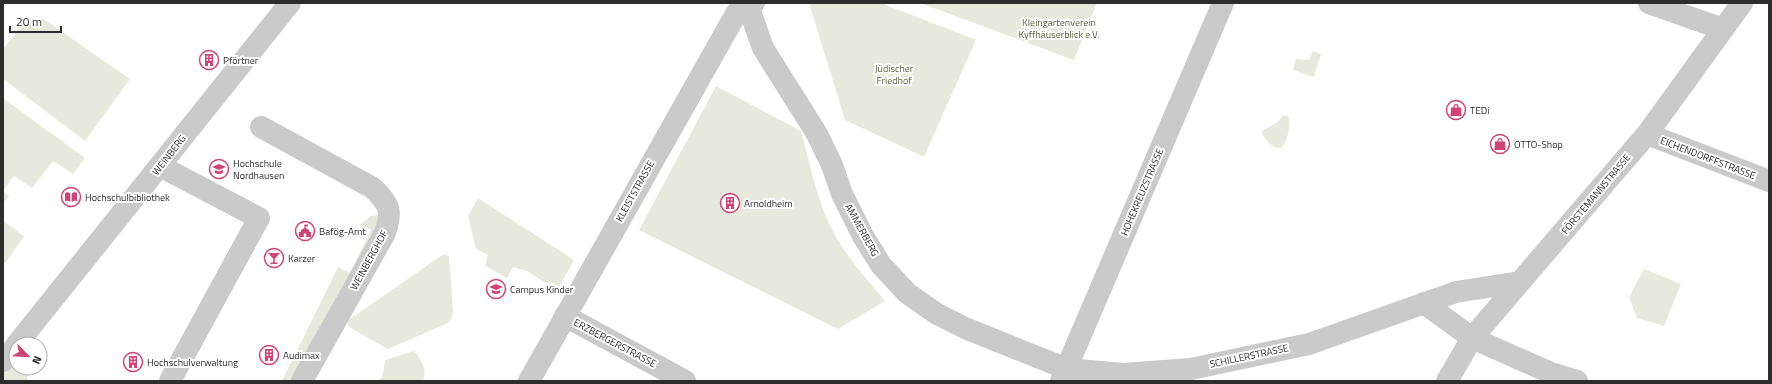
<svg xmlns="http://www.w3.org/2000/svg" width="1772" height="384" font-family="'Titillium Web',sans-serif">
<rect width="100%" height="100%" fill="#fff"/>
<g fill="#e7e9dc">
<polygon points="809,3 881,3 976,40 924,157 845,120"/>
<polygon points="920,3 1097,3 1074,60"/>
<polygon points="28,18 37,24 42,18 130,79 85,141 3,79 3,49"/>
<polygon points="1313,51 1321,54 1314,77 1293,70 1296,59 1309,60"/>
<path d="M716,86L801,131C810,164 817,202 834,233C847,257 867,280 885,301L838,329L639,230Z"/>
<polygon points="3,98 85,158 73,174 53,161 32,188 14,176 3,191 9,196 3,203"/>
<path d="M1283,115L1288,116C1291,125 1288,141 1281,148C1272,149 1267,141 1262,134L1263,130L1278,122Z"/>
<polygon points="478,198 574,260 559,287 554,283 544,282 527,271 513,267 507,278 485,266 488,255 476,249 468,216"/>
<polygon points="382,215 383,222 295,381 282,381 338,267 350,273 371,230 360,225 370,216"/>
<polygon points="3,221 24,236 3,266"/>
<polygon points="444,254 449,256 453,311 452,317 448,323 388,349 349,327 347,321"/>
<polygon points="1644,269 1681,284 1664,326 1637,318 1629,297"/>
<path d="M414,351C421,360 428,369 423,381H379L383,374L385,360Z"/>
<polygon points="12,366 28,371 27,381 3,381 3,371"/>
</g>
<g fill="none" stroke-linecap="round" stroke-linejoin="round">
<g stroke="#cacaca" stroke-width="22">
<polyline points="747,3 763,48 817,134 832,165 842,194 863,236 881,265 907,293 937,314 965,328 1067,369 1123,374 1191,369 1309,344 1456,292 1520,282"/>
<polyline points="1649,3 1723,29"/>
<path d="M261,127L373,188C389,205 393,209 385,233L302,381"/>
<polyline points="1647,134 1769,181"/>
<polyline points="160,166 259,218 170,381"/>
<polyline points="1424,303 1472,338 1551,373 1577,381"/>
<polyline points="565,316 685,381"/>
<polyline points="17,344 290,3"/>
<polyline points="3,361 16,346"/>
<polyline points="529,381 737,12 754,3"/>
<polyline points="1061,381 1223,3"/>
<polyline points="1447,381 1472,338 1647,134 1742,3"/>
</g>
</g>
<defs>
<symbol id="building-ring" viewBox="-11 -11 22 22"><circle r="9.5" fill="#fff" stroke="#cf4477" stroke-width="1.5"/><path d="M-4-6H4V6H1V3H-1V6H-4ZM-2.5-4.3h1.7v1.8h-1.7ZM.8-4.3h1.7v1.8H.8ZM-2.5-1h1.7V.8h-1.7ZM.8-1h1.7V.8H.8Z" fill="#cf4477"/></symbol>
<symbol id="shop-ring" viewBox="-11 -11 22 22"><circle r="9.5" fill="#fff" stroke="#cf4477" stroke-width="1.5"/><path d="M-5-2.5h2.3a2.7 3.5 0 0 1 5.4 0H5L5.5 6h-11ZM-1.5-2.5h3a1.5 2.3 0 0 0-3 0Z" fill="#cf4477"/></symbol>
<symbol id="university-ring" viewBox="-11 -11 22 22"><circle r="9.5" fill="#fff" stroke="#cf4477" stroke-width="1.5"/><path d="M0-5L7-2L0 1L-7-2ZM-4 1L0 2.5L4 1V4Q0 6-4 4Z" fill="#cf4477"/></symbol>
<symbol id="library-ring" viewBox="-11 -11 22 22"><circle r="9.5" fill="#fff" stroke="#cf4477" stroke-width="1.5"/><path d="M-6-4Q-3-5.5-.7-3.5V5Q-3 3-6 4ZM6-4Q3-5.5 .7-3.5V5Q3 3 6 4Z" fill="#cf4477"/></symbol>
<symbol id="civic-ring" viewBox="-11 -11 22 22"><circle r="9.5" fill="#fff" stroke="#cf4477" stroke-width="1.5"/><path d="M-.6-6.5H3V-4.5H.6V-3L4-1V1h2V6H-6V1h2V-1L-.6-3ZM-1.2 2.5V6h2.4V2.5Z" fill="#cf4477"/></symbol>
<symbol id="bar-ring" viewBox="-11 -11 22 22"><circle r="9.5" fill="#fff" stroke="#cf4477" stroke-width="1.5"/><path d="M-6-5H6L.8 .8V4.5H3.5V6h-7V4.5H-.8V.8Z" fill="#cf4477"/></symbol>
<symbol id="school-ring" viewBox="-11 -11 22 22"><circle r="9.5" fill="#fff" stroke="#cf4477" stroke-width="1.5"/><path d="M0-5L7-2L0 1L-7-2ZM-4 1L0 2.5L4 1V4Q0 6-4 4Z" fill="#cf4477"/></symbol>
</defs>
<g fill-rule="evenodd">
<use href="#building-ring" x="198" y="49" width="22" height="22"/>
<use href="#shop-ring" x="1445" y="99" width="22" height="22"/>
<use href="#shop-ring" x="1489" y="133" width="22" height="22"/>
<use href="#university-ring" x="208" y="158" width="22" height="22"/>
<use href="#library-ring" x="60" y="186" width="22" height="22"/>
<use href="#building-ring" x="719" y="192" width="22" height="22"/>
<use href="#civic-ring" x="294" y="220" width="22" height="22"/>
<use href="#bar-ring" x="263" y="247" width="22" height="22"/>
<use href="#school-ring" x="485" y="278" width="22" height="22"/>
<use href="#building-ring" x="258" y="344" width="22" height="22"/>
<use href="#building-ring" x="122" y="351" width="22" height="22"/>
</g>
<g text-anchor="middle" dominant-baseline="central" stroke-width="4" stroke-linejoin="round" paint-order="stroke">
<g font-size="10" fill="#5b6340" stroke="#fff">
<text x="1059" y="22">Kleingartenverein<tspan x="1059" dy="12">Kyffhäuserblick e.V.</tspan></text>
<text x="894" y="68">Jüdischer<tspan x="894" dy="12">Friedhof</tspan></text>
</g>
<g font-size="10" fill="#2d2d2d" stroke="#fff" text-anchor="start">
<text x="223" y="60">Pförtner</text>
<text x="1470" y="110">TEDi</text>
<text x="1514" y="144">OTTO-Shop</text>
<text x="233" y="163">Hochschule<tspan x="233" dy="12">Nordhausen</tspan></text>
<text x="85" y="197">Hochschulbibliothek</text>
<text x="744" y="203">Arnoldheim</text>
<text x="319" y="231">Bafög-Amt</text>
<text x="288" y="258">Karzer</text>
<text x="510" y="289">Campus Kinder</text>
<text x="283" y="355">Audimax</text>
<text x="147" y="362">Hochschulverwaltung</text>
</g>
<g font-size="10" fill="#2d2d2d" stroke="#fff">
<text transform="translate(169 155) rotate(-52)">WEINBERG</text>
<text transform="translate(1708 158) rotate(21)">EICHENDORFFSTRASSE</text>
<text transform="translate(635 191) rotate(-61)">KLEISTSTRASSE</text>
<text transform="translate(1142 192) rotate(-67)">HOHEKREUZSTRASSE</text>
<text transform="translate(1596 194) rotate(-50)">FÖRSTEMANNSTRASSE</text>
<text transform="translate(862 230) rotate(61)">AMMERBERG</text>
<text transform="translate(369 260) rotate(-61)">WEINBERGHOF</text>
<text transform="translate(615 343) rotate(28)">ERZBERGERSTRASSE</text>
<text transform="translate(1249 356) rotate(-12)">SCHILLERSTRASSE</text>
</g>
</g>
<rect width="1772" height="384" fill="none" stroke="#2d2d2d" stroke-width="8"/>
<g transform="translate(28 356) rotate(114)"><circle r="19" fill="#ffffff" stroke="#ababab"/>
<path d="M0-3L7 15L0 10L-7 15Z" fill="#cf4477"/>
<text y="-6" font-size="11" font-weight="bold" text-anchor="middle" fill="#2d2d2d">N</text>
</g>
<path d="M10 26v6h51v-6" fill="none" stroke="#2d2d2d" stroke-width="2"/>
<text x="16" y="26" font-size="12" fill="#2d2d2d" stroke="#ffffff" stroke-width="3" paint-order="stroke">20 m</text>
</svg>
